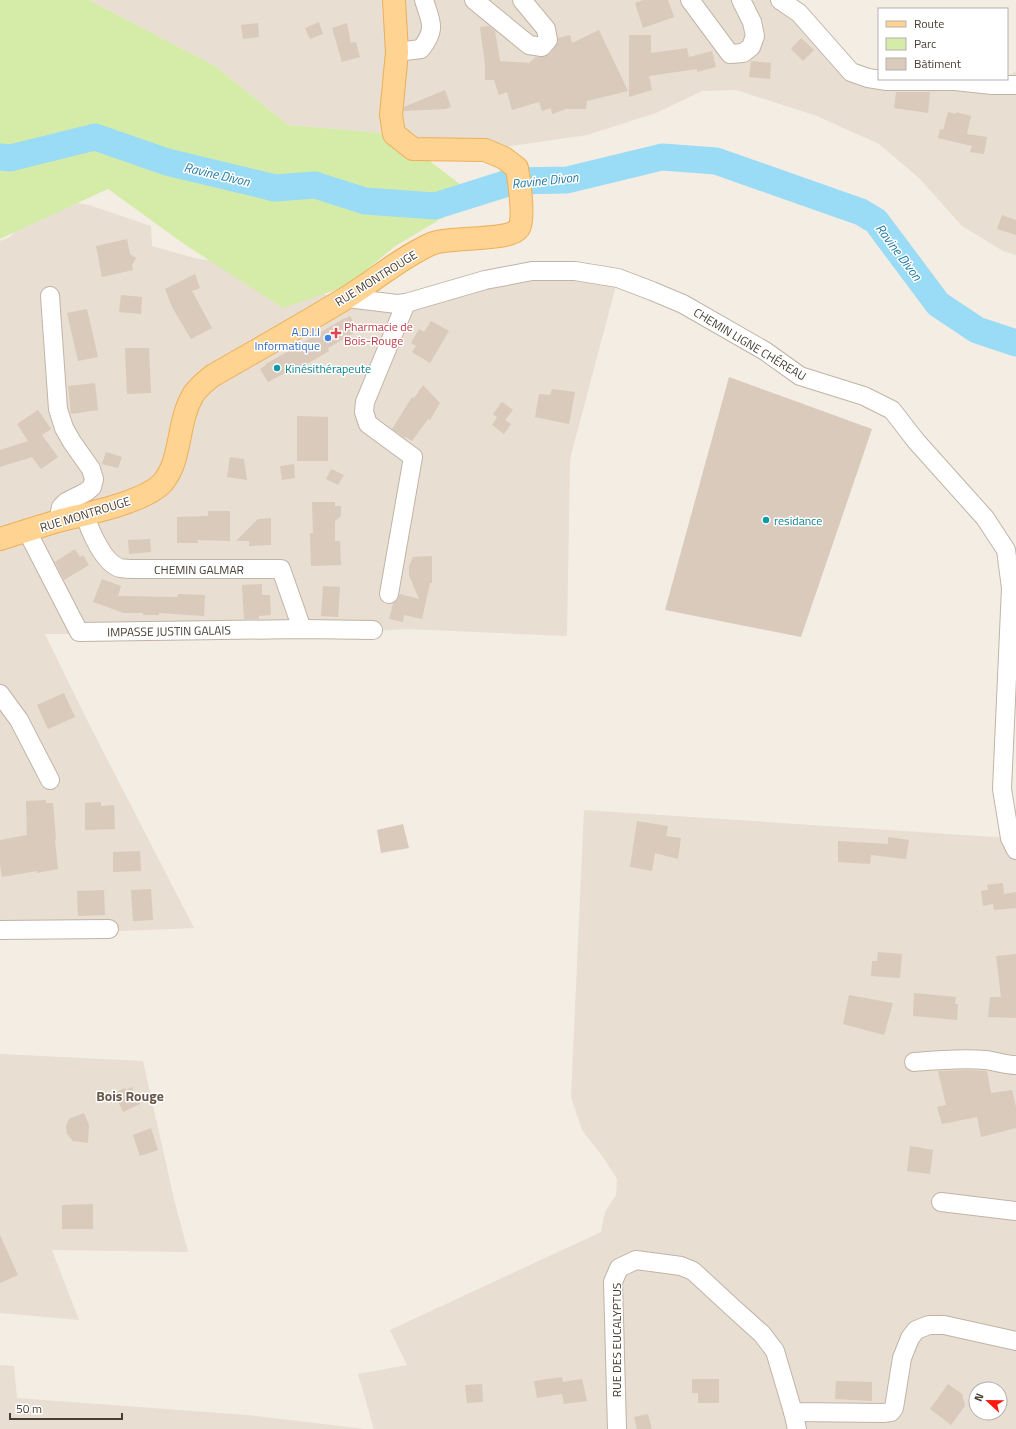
<svg xmlns="http://www.w3.org/2000/svg" width="1016" height="1429" font-family="'Titillium Web',sans-serif">
<rect width="100%" height="100%" fill="#f4ede4"/>
<g fill="#e8ded1" fill-rule="evenodd">
<polygon points="89,0 780,0 851,72 1007,76 1016,71 1016,255 1003,251 962,226 919,178 879,144 817,116 736,90 702,91 656,113 587,135 485,150 413,149 394,134 288,125 215,66"/>
<polygon points="58,200 89,205 151,226 152,246 198,259 227,262 279,262 326,295 397,304 485,280 618,278 570,459 567,636 407,629 327,634 45,634 86,718 194,928 0,936 0,241 10,237 30,217"/>
<path d="M584,810L1010,838L1016,850V1429H374L358,1374L407,1365L390,1330L601,1232L605,1212L616,1195L617,1179L603,1157L582,1130L571,1097ZM976,1389H1000V1413H976Z"/>
<polygon points="0,1054 143,1061 174,1199 188,1252 52,1250 79,1320 0,1313"/>
<polygon points="0,1365 14,1366 17,1398 247,1415 365,1429 0,1429"/>
</g>
<polygon fill="#d5eca9" points="0,0 89,0 215,66 288,125 394,134 477,197 394,247 347,286 283,308 184,244 108,189 0,239"/>
<g fill="none" stroke-linecap="round" stroke-linejoin="round">
<polyline stroke="#9adbf6" stroke-width="27" points="0,157 10,158 95,137 167,162 275,188 315,185 365,201 435,206 514,181 567,180 662,157 716,161 861,212 876,221 938,304 977,330 1016,343"/>
</g>
<g fill="#d9cabb">
<polygon points="643,0 668,0 674,17 643,28 635,3"/>
<polygon points="319,22 323,34 310,39 305,28"/>
<polygon points="258,23 259,37 243,39 241,25"/>
<polygon points="347,23 351,43 356,42 360,57 342,62 332,28"/>
<polygon points="489,26 495,31 500,61 529,63 536,57 545,57 550,54 558,43 558,38 570,35 572,43 599,30 628,91 587,101 586,109 566,109 552,114 551,108 542,111 539,102 512,110 507,92 499,95 494,80 485,80 485,65 480,27"/>
<polygon points="629,35 651,35 651,53 687,48 689,57 712,51 716,67 697,72 697,69 649,76 652,90 629,97"/>
<polygon points="801,38 814,50 803,61 791,49"/>
<polygon points="751,61 771,63 770,79 749,77"/>
<polygon points="445,90 451,107 445,109 404,111 404,107"/>
<polygon points="896,92 930,92 928,113 894,108"/>
<polygon points="948,112 956,114 956,112 971,116 967,134 987,137 984,154 970,152 972,146 938,138 940,129 943,130"/>
<polygon points="1002,215 1016,220 1016,235 997,229"/>
<polygon points="127,239 130,254 136,258 132,265 133,270 102,277 96,246"/>
<polygon points="195,274 200,288 192,291 212,328 191,339 172,307 165,289"/>
<polygon points="121,295 142,297 141,314 119,312"/>
<polygon points="87,309 98,357 78,361 67,313"/>
<polygon points="350,316 357,329 353,332 354,333 328,348 329,351 290,374 289,371 268,382 260,369 266,365 266,364 345,318 345,319"/>
<polygon points="431,321 449,331 430,363 412,352 416,346 411,343 419,329 424,332"/>
<polygon points="125,348 149,348 151,393 127,394"/>
<polygon points="729,377 872,429 801,637 665,610"/>
<polygon points="95,383 98,410 71,414 68,386"/>
<polygon points="423,385 440,403 430,420 428,419 412,441 406,437 405,438 392,429 412,397 414,398"/>
<polygon points="552,389 575,392 569,424 535,417 539,394 550,395"/>
<polygon points="502,402 513,410 505,420 511,424 504,434 492,425 497,417 493,414"/>
<polygon points="38,410 51,429 42,435 58,457 41,469 32,457 0,467 0,450 28,441 17,424"/>
<polygon points="297,416 328,417 328,461 297,461"/>
<polygon points="106,452 122,457 118,468 102,464"/>
<polygon points="230,457 244,459 247,480 227,477"/>
<polygon points="294,464 295,478 282,480 280,466"/>
<polygon points="331,469 344,475 338,485 326,479"/>
<polygon points="312,502 335,502 335,506 341,506 341,516 335,521 335,541 340,541 341,565 311,566 310,533 313,533"/>
<polygon points="208,511 230,511 230,541 198,540 198,543 177,543 177,517 208,516"/>
<polygon points="271,518 271,545 249,546 249,541 236,541 258,519"/>
<polygon points="150,539 151,552 129,554 128,540"/>
<polygon points="75,549 80,557 83,555 89,565 64,580 55,562"/>
<polygon points="432,556 432,583 430,583 422,619 404,615 403,622 389,619 393,604 397,600 400,594 419,599 409,575 409,566 413,557"/>
<polygon points="102,579 121,586 118,596 177,597 178,594 205,595 204,616 159,613 159,615 143,615 143,613 124,613 93,602"/>
<polygon points="262,584 262,595 270,595 271,615 259,616 259,619 244,619 242,585"/>
<polygon points="323,586 340,587 338,617 321,616"/>
<polygon points="64,693 75,717 48,729 37,705"/>
<polygon points="46,800 46,803 53,803 56,839 55,840 58,869 37,873 37,871 2,877 0,865 0,840 27,835 26,801"/>
<polygon points="101,802 101,806 114,805 115,829 85,830 85,803"/>
<polygon points="637,821 668,826 666,836 681,838 678,859 655,853 652,871 630,867"/>
<polygon points="403,824 409,848 381,853 377,830"/>
<polygon points="888,837 909,840 906,859 871,855 870,864 838,862 838,841 888,844"/>
<polygon points="140,851 141,871 113,872 113,852"/>
<polygon points="1003,883 1004,894 1016,892 1016,908 994,910 993,904 983,906 981,891 988,890 987,885"/>
<polygon points="151,889 153,920 133,921 131,890"/>
<polygon points="104,890 105,915 78,916 77,891"/>
<polygon points="878,952 902,954 900,978 871,976 872,961 877,961"/>
<polygon points="1016,954 1016,1018 988,1017 990,997 1001,997 996,956"/>
<polygon points="914,993 956,997 955,1004 958,1004 957,1020 913,1016"/>
<polygon points="849,995 893,1003 884,1035 843,1024"/>
<polygon points="967,1070 987,1071 991,1093 1012,1090 1016,1107 1016,1128 981,1137 977,1117 942,1124 937,1107 946,1105 938,1071"/>
<polygon points="132,1087 140,1104 123,1112 115,1095 117,1094 116,1092 125,1088 126,1090"/>
<polygon points="84,1113 89,1125 88,1143 73,1141 67,1134 66,1126 69,1119"/>
<polygon points="151,1128 158,1150 140,1156 133,1135"/>
<polygon points="910,1146 933,1150 930,1174 907,1171"/>
<polygon points="93,1204 93,1229 62,1229 62,1205"/>
<polygon points="0,1235 18,1275 0,1283"/>
<polygon points="562,1377 563,1382 582,1379 587,1401 564,1404 562,1394 537,1398 534,1381"/>
<polygon points="692,1379 719,1379 719,1403 698,1403 698,1393 692,1393"/>
<polygon points="836,1381 872,1382 872,1401 835,1399"/>
<polygon points="482,1384 483,1402 467,1403 465,1385"/>
<polygon points="948,1384 962,1394 965,1406 951,1425 930,1409"/>
<polygon points="648,1414 652,1429 637,1429 634,1417"/>
</g>
<g fill="none" stroke-linecap="round" stroke-linejoin="round">
<defs>
<g id="minor">
<polyline points="474,0 529,45 542,47 548,40 546,29 522,0"/>
<polyline points="690,0 730,54 743,53 751,47 755,36 752,22 741,0"/>
<polyline points="780,0 799,13 851,72 868,78 887,81 955,81 992,85 1016,85"/>
<path d="M397,52L421,49C437,28 431,23 424,0"/>
<polyline points="50,296 58,409 64,428 72,442 91,469 94,479 92,487 86,492 66,502 61,507 58,521"/>
<polyline points="347,298 397,304 406,303 485,280 532,271 575,271 618,278 652,291 683,304 765,351 800,376 864,396 892,410 916,441 985,518 1006,550 1011,588 1002,789 1010,838 1016,850"/>
<path d="M85,514C89,529 103,563 120,568C125,569 131,569 136,569H281L302,629"/>
<polyline points="27,531 79,632 302,629 373,630"/>
<polyline points="389,594 413,457 368,424 364,412 365,402 406,303"/>
<polyline points="0,694 19,720 50,780"/>
<polyline points="0,930 109,929"/>
<path d="M914,1062C938,1060 961,1058 985,1060C996,1061 1005,1065 1016,1065"/>
<polyline points="941,1202 1016,1211"/>
<polyline points="793,1412 797,1429"/>
<polyline points="617,1429 613,1282 619,1268 636,1260 681,1266 693,1271 732,1307 762,1334 775,1351 793,1412 883,1413 891,1412 894,1408 902,1358 910,1338 916,1330 929,1325 944,1325 1016,1341"/>
</g>
<path id="major" d="M0,539C19,533 38,527 58,521C84,514 148,502 164,481C167,477 170,472 172,467C181,444 180,417 193,395C198,387 205,382 212,376C257,350 302,325 346,298C374,281 400,258 431,244C450,236 509,242 519,228C525,220 519,180 517,168L504,158L485,150L413,149L394,134L391,115L397,52L394,0"/>
</defs>
<use href="#minor" stroke="#c0b4a6" stroke-width="20"/>
<use href="#major" stroke="#eeaf58" stroke-width="24"/>
<use href="#minor" stroke="#fff" stroke-width="18"/>
<use href="#major" stroke="#ffd391" stroke-width="22"/>
</g>
<path fill="#e0444e" stroke="#fff" stroke-width="1.5" d="M334 327h4v4h4v4h-4v4h-4v-4h-4v-4h4z"/>
<circle fill="#3f7fe0" stroke="#fff" stroke-width="1.5" cx="328" cy="338" r="4"/>
<g fill="#0f9aa8" stroke="#fff" stroke-width="1.5">
<circle cx="277" cy="368" r="4"/>
<circle cx="766" cy="520" r="4"/>
</g>
<g text-anchor="middle" dominant-baseline="central" stroke-width="3" stroke-linejoin="round" paint-order="stroke">
<g font-size="12" fill="#463d33" stroke="#fff">
<text transform="translate(376 278) rotate(-32)">RUE MONTROUGE</text>
<text transform="translate(750 344) rotate(31)">CHEMIN LIGNE CHÉREAU</text>
<text transform="translate(85 514) rotate(-17)">RUE MONTROUGE</text>
<text x="199" y="569">CHEMIN GALMAR</text>
<text transform="translate(169 631) rotate(-1)">IMPASSE JUSTIN GALAIS</text>
<text transform="translate(616 1340) rotate(-90)">RUE DES EUCALYPTUS</text>
</g>
<g font-size="12" fill="#be3a42" stroke="#fff" text-anchor="start">
<text x="344" y="326">Pharmacie de<tspan x="344" dy="14">Bois-Rouge</tspan></text>
</g>
<g font-size="12" fill="#366cbe" stroke="#fff" text-anchor="end">
<text x="320" y="331">A.D.I.I<tspan x="320" dy="14">Informatique</tspan></text>
</g>
<g font-size="12" fill="#0d838f" stroke="#fff" text-anchor="start">
<text x="285" y="368">Kinésithérapeute</text>
<text x="774" y="520">residance</text>
</g>
<g font-size="13" font-style="italic" fill="#217aa2" stroke="#fff">
<text transform="translate(217 174) rotate(13)">Ravine Divon</text>
<text transform="translate(545 180) rotate(-6)">Ravine Divon</text>
<text transform="translate(899 252) rotate(53)">Ravine Divon</text>
</g>
<g font-size="14" font-weight="bold" fill="#6a594a" stroke="#fff">
<text x="130" y="1095">Bois Rouge</text>
</g>
</g>
<rect x="878" y="8" width="130" height="72" fill="#ffffff" stroke="#b5b1ad"/>
<rect x="886" y="21" width="20" height="6" fill="#ffd391" stroke="#b5b1ad"/>
<text x="914" y="28" font-size="12" fill="#463d33">Route</text>
<rect x="886" y="38" width="20" height="12" fill="#d5eca9" stroke="#b5b1ad"/>
<text x="914" y="48" font-size="12" fill="#463d33">Parc</text>
<rect x="886" y="58" width="20" height="12" fill="#d9cabb" stroke="#b5b1ad"/>
<text x="914" y="68" font-size="12" fill="#463d33">Bâtiment</text>
<g transform="translate(988 1401) rotate(292)"><circle r="19" fill="#ffffff" stroke="#b5b1ad"/>
<path d="M0-3L7 15L0 10L-7 15Z" fill="#ff180f"/>
<text y="-6" font-size="11" font-weight="bold" text-anchor="middle" fill="#463d33">N</text>
</g>
<path d="M10 1413v6h112v-6" fill="none" stroke="#463d33" stroke-width="2"/>
<text x="16" y="1413" font-size="12" fill="#463d33" stroke="#ffffff" stroke-width="3" paint-order="stroke">50 m</text>
</svg>
